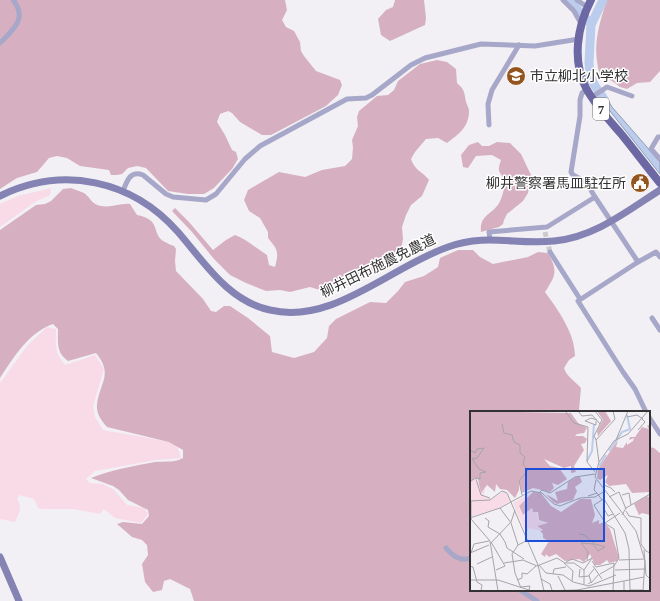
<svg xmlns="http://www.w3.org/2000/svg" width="660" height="601" font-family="'Times New Roman','Noto Sans JP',serif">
<rect width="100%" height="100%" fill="#f2f0f4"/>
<g fill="#f8dbe7">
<polygon points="51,188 50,195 35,202 0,227 0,204 18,196"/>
<path d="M47,327L56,329C56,346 54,352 65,365L95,355L104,369L93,406L95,417L103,430L176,443L181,458L156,460L95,471L86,479L90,483L103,484L114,490L127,505L144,508L148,514L141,523L115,518L104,509L100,514L73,509H42L38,508L34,499L20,495L17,498C22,509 20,511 15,522L0,519V383L27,346Z"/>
</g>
<g fill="#d6b0c0">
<polygon points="0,0 285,0 287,10 282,20 286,27 294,31 300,42 301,51 304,56 316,71 340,80 342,85 338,95 326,106 271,135 262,135 240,122 232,113 228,111 220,114 217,122 225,135 232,150 236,152 238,159 232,169 214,188 204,194 188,194 168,191 146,168 137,166 128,168 122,174 117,175 111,175 109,170 80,166 67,158 57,156 49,158 37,172 17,178 0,189"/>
<polygon points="395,0 424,0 426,18 425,25 390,41 381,35 378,19 386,10 393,7"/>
<path d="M607,0H660V71L650,82L637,83L627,89L620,87L612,81L600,75C592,47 598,27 607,0Z"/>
<path d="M437,60L447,62L456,69L457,83C465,90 464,92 466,102C467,105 469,108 469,111C469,127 459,134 447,143L438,138L426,139L415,152L411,159C415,171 422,171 429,180L422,196L411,205L406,215L402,227L403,239L401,250L394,260L360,279L342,287L323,291L310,287L290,292L280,290L266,291L246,283L230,275L214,259L192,232L172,211L175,208L189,222L213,250L226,240L235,235C246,239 256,248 267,255L269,265L275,267C279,252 278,250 268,238V232L260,218L249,211L244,200L248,190L279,172L305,177L322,170L345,166L352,159L353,147L352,140L358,126L357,117L359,111L377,96L388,95L394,90L398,81L420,64Z"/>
<path d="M478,142L482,146H489L497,142L510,143L521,154L531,175L528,193L523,201L507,214L504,220L503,224L499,227L481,232C479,213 495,215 501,199C503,194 505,186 504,181C501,170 496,175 501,160L492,155L476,156L468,168L463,167L461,155L469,145Z"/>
<path d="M71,188C75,190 80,191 84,193C90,197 92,205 101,206C112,208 120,203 130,204L137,215C163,220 150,234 165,242C168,244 172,245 174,246L176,249L175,261L176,271L203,299L211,311L216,312L224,306H230L248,318L270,336L272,352L294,358L314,352L327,338L329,326L336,319L370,302L386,303L398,291L405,282L424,276L438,267L440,258L458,250H473L480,257L493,264L528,257L538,252L548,253C558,271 556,275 545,292C558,310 575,333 575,356L569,360L564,368C567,377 575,381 581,388L579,410V412H471V590H649V447L654,448L660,453V601H194L190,589L170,579L164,581L162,590L153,592L145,582L142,564L148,555L147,545L142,540L132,537L117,524L123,522L142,524L149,516L148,510L128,500L119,490L113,486L91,478C110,470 134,466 155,462C165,461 175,463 183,458V450L169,442L107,427C102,421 96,414 97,405C99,383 114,375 96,353L68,361C56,353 58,342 58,329L53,324C28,333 14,357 0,378V230L36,205L45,204L51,201L63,189Z"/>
</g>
<polygon fill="#bbccec" stroke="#929eb4" points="603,92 612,107 660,162 660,174 598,96"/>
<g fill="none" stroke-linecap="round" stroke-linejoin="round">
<g stroke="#bbccec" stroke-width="9">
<polyline points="569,0 589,22"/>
<polyline points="603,0 591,25 589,62 590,75 595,86 604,99"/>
</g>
<polyline stroke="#cccacd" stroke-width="5" stroke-dasharray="5 2.5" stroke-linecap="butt" points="545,232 550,252"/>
<g stroke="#a7a7c9" stroke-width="5">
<polyline points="563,0 574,11 579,20 581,22"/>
<polyline points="577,0 587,7"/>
<path d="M0,43C13,30 28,18 13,0"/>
<polyline points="587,90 582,93 580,100 580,116 571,172 573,175 586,182 595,197"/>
<polyline points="592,97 607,87 632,96"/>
<polyline points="489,125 488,104 492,90 519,45"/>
<polyline points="660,137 658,137 651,149 660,159"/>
<path d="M123,191C127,181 130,170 143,175L166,194L173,197L206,200L216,194L245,159L260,146L347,99L366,98L372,95L411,65L425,58L481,44L535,46L579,39"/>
<polyline points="490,239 489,232 547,227 595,197 638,262 656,252 660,257"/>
<polyline points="550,252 580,299"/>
<polyline points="638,262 578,301 623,372 635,389 646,412"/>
<polyline points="652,318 660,330"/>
<polyline points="649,417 660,434"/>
<path d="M446,548C453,556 460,562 471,558"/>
<polyline points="520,590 537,601"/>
</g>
<g stroke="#8483b4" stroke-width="7">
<path d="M0,196C63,165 132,180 178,232C205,263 228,301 270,310C333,325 390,267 448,247C486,233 516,245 554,241C595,237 627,211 660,190"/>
<polyline points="0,557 19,601"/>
</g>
<path stroke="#6b68a4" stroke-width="8" d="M591,0C577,27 572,61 586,88C595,105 609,120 622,135C635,151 647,167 660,183"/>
</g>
<defs>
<symbol id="school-disc" viewBox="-11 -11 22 22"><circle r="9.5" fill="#94541e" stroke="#fff"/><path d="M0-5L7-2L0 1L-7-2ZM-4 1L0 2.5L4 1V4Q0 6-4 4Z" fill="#fff"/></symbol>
<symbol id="civic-disc" viewBox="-11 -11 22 22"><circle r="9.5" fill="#94541e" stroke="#fff"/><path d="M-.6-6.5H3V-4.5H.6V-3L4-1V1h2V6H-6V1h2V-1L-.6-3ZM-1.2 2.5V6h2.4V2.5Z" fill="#fff"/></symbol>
</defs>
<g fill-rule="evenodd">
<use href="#school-disc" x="505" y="65" width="22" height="22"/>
<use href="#civic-disc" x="629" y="172" width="22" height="22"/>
</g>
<g text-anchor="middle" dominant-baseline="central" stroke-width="3" stroke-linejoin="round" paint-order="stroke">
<rect fill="#fff" stroke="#707070" stroke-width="1" x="593" y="98" width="16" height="22" rx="3"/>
<g font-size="13" font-weight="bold" fill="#323233">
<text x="601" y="109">7</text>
</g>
<g font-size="14" fill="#323233" stroke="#fff" text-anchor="start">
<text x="530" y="76">市立柳北小学校</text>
<text x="626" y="183" text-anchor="end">柳井警察署馬皿駐在所</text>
</g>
<g font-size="14" fill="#323233" stroke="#fff">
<text transform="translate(378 266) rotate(-26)">柳井田布施農免農道</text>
</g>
</g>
<g transform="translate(470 411)">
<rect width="180" height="180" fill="#f2f0f4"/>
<path d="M0,65L15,77L14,85L22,88L35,80L40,90L29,97L0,106ZM62,81L48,96L53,105L61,97L63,101L67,100L68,109L77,113L66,115L73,120L58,117V120L55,119L43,92Z" fill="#f8dbe7"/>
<path d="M0,0L101,2L108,12L117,17L114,22L107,23L105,25H113L117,28L115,32L111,33L114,39L104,55L106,61L101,62V55L94,57L74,48L80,55L89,57L97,68L88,74L82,72L84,77L80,81L63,77L52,82L49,69V79L45,87L37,79L30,78L26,73L25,81L17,74L11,82L8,68L5,67L0,72ZM127,0H135L141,10L128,25L127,20L133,9ZM180,13V81L162,82L156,73L139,75L135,71L138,64L130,69L127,67L128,58L148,29L146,36L153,37L157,31V34L163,30L164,27L159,29L160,26H165L172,16L179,18L177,15ZM106,66H110L112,71L105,76L107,80L103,89L87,93L83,91L76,83L88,90L85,81L97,78L98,71ZM63,81L71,82L81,95L91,101L110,88H121L125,104L122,112L129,109V113L134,111L140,118L149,147L147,150L139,152L137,149L130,154H125L120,143L114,151L109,148L95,150L86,143L79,146L76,143L75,146L71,143L79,130L73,127V123L70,120L73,119L67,115L78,112L69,109L68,101H63L62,97L53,104L49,95ZM177,85L180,87V104L172,102L169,104L164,93Z" fill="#d6b0c0"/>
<path fill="none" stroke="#bbccec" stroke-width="2" d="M139,40L152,21L160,18L157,4M117,50L122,40L124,13M129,55L136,44"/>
<path fill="none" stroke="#a5a4a7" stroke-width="1" d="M95,0L104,12L118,16L117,51L125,61M108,0L112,5L122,4L130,13M125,0L132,9L124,25L126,29L129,51L125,66L166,120L175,150L173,180M157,6L167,4L173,8M115,10L126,14V10M115,10L121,7L127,9M32,13L34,22L42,24L44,31L50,34V42L55,46L53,53L58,59L49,70L52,84M168,19L175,11L172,8M126,29L145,8L143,0M146,29L158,0M0,39L5,42L7,38L14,37L7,47L2,48L9,58L16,61L10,62V68L6,67L0,70M129,51L144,30L158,23L178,0M6,68L11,84L20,87M126,69L124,79L127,82M134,77V74L141,77L145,81M70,81L72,79L80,82L105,66L125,63M152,84L159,82L161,94M118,85L127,82L132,89L134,88L155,122L159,138L160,180M139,86L149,81L156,98M0,90L20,89L32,80L37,82L68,154L74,180M1,90V108L20,130L28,180M133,96L138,105L143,103M30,97L41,112L48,134M156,100L159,105L171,107V133L176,140L180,142M152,104L156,97L180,83M0,107L30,97L61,80L72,82L84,93L90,95L110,87L125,86L135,80M15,107L19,110L18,116L30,123L35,131M135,112L150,102M109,123L114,124L125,133L135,136L128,140L123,133L111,132L118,141L117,149M21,131L35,155L26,159M35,131L37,137L54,148M20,133L41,111L45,99M174,139L176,164L179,167M0,142L19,134M1,142L4,133L19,130M149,149L175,148M122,150L126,156L144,152L143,180M96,151L102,148L113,152L122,147L114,159M34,152L53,149L67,155L87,147L95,152H104L114,159M94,152L103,160L102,170M7,153L22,146M69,154L76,162L93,164L103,171L119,175L146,164M0,155L3,156L7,171L12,174L11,180M123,155L132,168M110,158L109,166L119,165M114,159V173M145,159L174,158M83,163L84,158L96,156M130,163L144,155L149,147L144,118L136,113L124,94L132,89M88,165L95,179M71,168L80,173L82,179M0,169H28L62,180M47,169L52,167V162L57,163L66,155M121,172L129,163M118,173L121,171L119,164L124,158M51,176L60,175L59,179M51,177L45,162L42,143L48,134L58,129M160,179H173M71,180L107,179L154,170M154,180V170L174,166"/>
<path fill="#1d4ed8" fill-opacity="0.15" stroke="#1d4ed8" stroke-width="2" d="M56,58H134V130H56Z"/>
<rect width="180" height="180" fill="none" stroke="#323233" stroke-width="2"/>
</g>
</svg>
